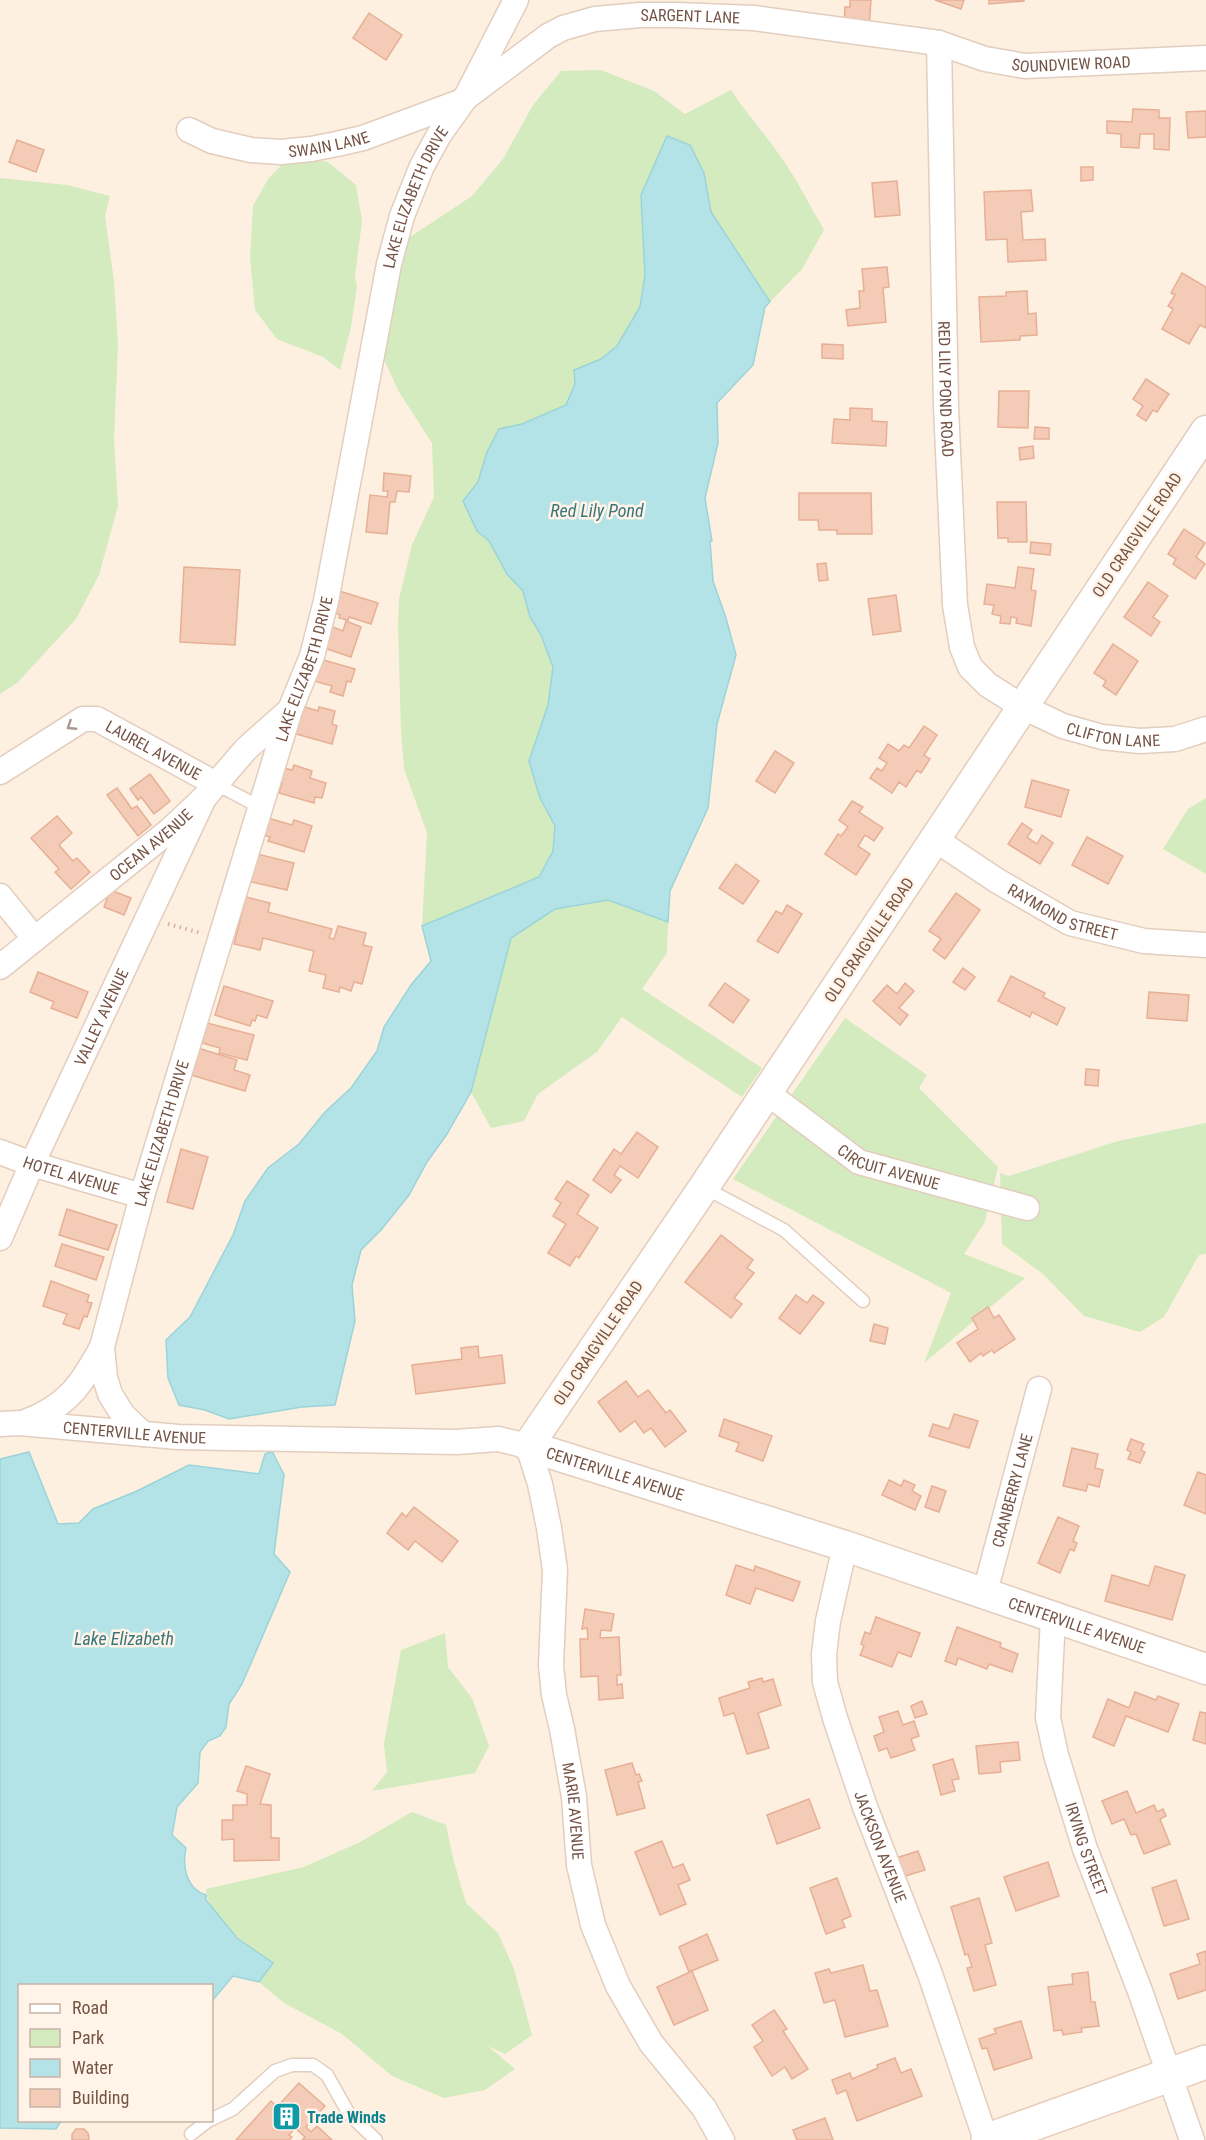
<svg xmlns="http://www.w3.org/2000/svg" width="1206" height="2140" font-family="'Roboto Condensed',sans-serif">
<rect width="100%" height="100%" fill="#fdf0e0"/>
<g fill="#d3ebbe">
<path d="M601,70L654,91L685,114L731,90C744,110 759,127 773,146C793,172 808,202 824,230L802,269L770,302L711,212L704,173L690,145L667,136L641,195L645,275L640,307L617,346L601,359L574,370L575,384L566,405L522,424L499,429L487,452L478,482L463,501L477,531L489,541L507,574L523,591L530,617L541,635L553,667L548,705L529,762L540,798L555,826L553,851L539,877L422,926L427,833L404,769L401,731L398,626L399,599L412,545L434,497L432,443L399,392L380,351L407,239L472,196L503,159L533,105L561,71Z"/>
<polygon points="290,156 328,162 356,185 362,221 355,277 357,286 351,327 340,370 323,357 277,339 255,310 250,257 253,206 268,179"/>
<polygon points="0,178 67,185 110,196 105,216 114,281 118,344 114,439 118,506 99,575 76,619 17,683 0,694"/>
<polygon points="1206,798 1206,874 1163,849 1188,809"/>
<polygon points="608,900 668,922 667,953 642,989 762,1068 742,1097 622,1017 597,1052 538,1094 524,1121 491,1128 471,1092 511,938 555,909"/>
<polygon points="845,1018 927,1075 919,1088 998,1167 985,1222 964,1254 1025,1278 924,1363 951,1293 733,1179"/>
<polygon points="1206,1123 1206,1254 1199,1255 1164,1317 1140,1332 1084,1316 1043,1274 1002,1244 1000,1173 1009,1176 1118,1141"/>
<polygon points="445,1633 448,1667 472,1698 489,1746 475,1773 372,1791 387,1772 384,1744 401,1650"/>
<path d="M412,1812L446,1825L454,1862L466,1903L498,1933L514,1969L532,2035L505,2054L488,2046L515,2069L485,2090L444,2098L392,2076L342,2034L284,2003L259,1982L273,1963C251,1948 206,1918 206,1889L304,1867L360,1842Z"/>
</g>
<g fill="#b4e3e7" stroke="#9ad4d9" stroke-width="1.5">
<polygon points="667,136 690,145 704,173 711,212 770,302 765,307 753,365 717,403 718,443 705,498 712,541 710,541 713,581 726,618 736,655 717,724 708,808 670,891 668,922 608,900 555,909 511,938 471,1092 447,1134 427,1162 409,1195 381,1230 361,1250 352,1285 355,1321 335,1405 302,1407 229,1419 205,1410 179,1405 168,1378 166,1340 190,1317 233,1235 245,1201 268,1168 299,1144 325,1112 351,1088 377,1051 384,1027 411,985 431,961 422,926 539,877 553,851 555,826 540,798 529,761 548,705 553,667 541,635 530,617 523,591 507,574 489,541 477,531 463,501 478,482 487,452 499,429 522,424 566,405 575,384 574,370 601,359 617,346 640,307 645,275 641,195"/>
<path d="M272,1451L284,1475L274,1554L290,1572L242,1684L229,1704L226,1727L220,1736L208,1741L200,1752L198,1783L177,1807L172,1835L186,1848C182,1866 186,1889 206,1895V1900L237,1938L273,1963L259,1982L233,1976L212,2001V1986H20V2120L61,2121L56,2129L0,2128V1459L29,1452L58,1524L79,1523L93,1509L137,1491L189,1465L259,1474L265,1454Z"/>
</g>
<g fill="#f4cbb6" stroke="#e7af96" stroke-width="1.5">
<polygon points="850,0 871,0 869,30 844,28 845,7 850,7"/>
<polygon points="935,0 964,0 961,9"/>
<polygon points="989,0 1024,0 1024,1 989,4"/>
<polygon points="369,13 402,35 386,60 353,38"/>
<polygon points="1133,109 1159,110 1159,118 1170,118 1169,150 1154,149 1154,134 1140,134 1139,148 1121,147 1121,134 1107,133 1107,121 1132,122"/>
<polygon points="1206,111 1206,137 1188,138 1186,112"/>
<polygon points="17,140 44,150 36,172 9,162"/>
<polygon points="1081,167 1093,167 1093,180 1081,181"/>
<polygon points="897,181 900,215 875,217 872,183"/>
<polygon points="1031,190 1033,211 1021,212 1023,240 1045,239 1046,260 1008,262 1007,239 986,240 984,192"/>
<polygon points="887,267 889,287 883,288 886,322 848,326 846,310 860,308 859,291 864,291 862,269"/>
<polygon points="1182,273 1206,287 1206,328 1200,325 1189,344 1162,329 1173,309 1168,306 1175,295 1171,293"/>
<polygon points="1027,291 1028,314 1036,313 1037,335 1020,336 1020,340 981,342 979,297 1006,296 1006,292"/>
<polygon points="822,344 843,345 843,359 822,358"/>
<polygon points="1146,379 1169,394 1157,412 1153,410 1146,421 1137,415 1143,406 1133,399"/>
<polygon points="999,391 1029,391 1028,428 998,427"/>
<polygon points="850,408 872,409 872,421 887,422 886,446 832,443 834,419 850,420"/>
<polygon points="1035,427 1049,428 1049,439 1034,439"/>
<polygon points="1033,446 1034,458 1020,460 1019,448"/>
<polygon points="384,473 411,476 409,492 397,491 395,502 390,502 387,534 366,532 370,495 387,497 388,491 383,491"/>
<polygon points="799,493 871,493 872,534 837,534 837,530 819,530 818,520 799,520"/>
<polygon points="997,502 1026,502 1027,542 1008,542 1008,538 998,538"/>
<polygon points="1184,529 1205,543 1196,557 1205,564 1195,579 1173,564 1176,559 1168,554"/>
<polygon points="1031,542 1051,544 1050,555 1030,553"/>
<polygon points="826,563 828,580 819,581 817,564"/>
<polygon points="184,567 240,570 235,645 180,642"/>
<polygon points="1018,567 1034,569 1031,590 1036,591 1031,626 1016,623 1017,618 1011,617 1010,624 1000,623 1001,616 992,614 994,605 984,604 987,584 1015,588"/>
<polygon points="1148,582 1168,596 1153,617 1160,622 1151,636 1124,617"/>
<polygon points="336,590 378,603 371,624 349,617 348,620 339,618 340,615 330,611"/>
<polygon points="896,595 901,631 873,635 868,599"/>
<polygon points="346,621 361,627 351,657 318,646 325,624 343,631"/>
<polygon points="1113,644 1138,661 1116,695 1103,686 1106,681 1094,673"/>
<polygon points="313,657 355,669 351,682 347,681 343,696 330,692 332,686 307,679"/>
<polygon points="302,706 318,711 319,707 335,711 332,724 337,726 332,744 296,734 298,725 294,724"/>
<polygon points="924,726 937,735 924,755 930,759 921,773 917,770 906,787 899,782 892,793 870,778 877,768 882,771 887,763 879,758 888,744 899,751 904,745 909,748"/>
<polygon points="775,751 794,763 775,793 756,781"/>
<polygon points="294,765 312,771 310,778 326,783 322,798 315,797 314,803 279,793 282,783 276,781 280,767 292,770"/>
<polygon points="150,774 170,801 154,814 141,797 138,800 130,789"/>
<polygon points="1032,780 1069,790 1061,817 1025,807"/>
<polygon points="117,788 132,809 137,806 151,825 138,836 107,795"/>
<polygon points="852,801 863,807 859,812 883,828 874,841 865,835 858,846 870,854 856,875 825,854 838,834 841,836 848,827 839,820"/>
<polygon points="57,816 72,833 59,845 73,861 77,858 90,872 71,889 55,872 59,869 31,838"/>
<polygon points="268,818 292,825 294,820 312,826 304,852 268,841 270,837 263,835"/>
<polygon points="1022,823 1032,830 1027,837 1037,844 1042,835 1053,843 1040,864 1008,844"/>
<polygon points="1087,837 1123,856 1108,884 1072,865"/>
<polygon points="253,853 294,863 287,890 247,881"/>
<polygon points="736,864 759,881 743,904 719,888"/>
<polygon points="110,890 131,898 124,915 104,907"/>
<polygon points="956,893 980,910 945,959 933,950 941,939 929,931"/>
<polygon points="246,897 270,903 268,912 332,929 329,938 334,939 338,926 366,933 363,945 372,947 362,984 354,982 351,991 340,987 339,992 323,988 326,975 309,971 314,951 263,938 260,950 234,944"/>
<polygon points="787,905 802,914 778,953 757,941 776,911 782,914"/>
<polygon points="963,968 975,977 965,990 953,982"/>
<polygon points="38,972 88,992 77,1018 51,1008 54,1002 30,992"/>
<polygon points="1011,976 1045,993 1043,997 1065,1008 1057,1025 1032,1012 1030,1017 998,1001"/>
<polygon points="725,983 749,1000 733,1023 709,1005"/>
<polygon points="905,983 914,991 899,1008 908,1015 900,1025 873,1001 887,985 897,994"/>
<polygon points="224,986 273,1001 267,1018 257,1015 255,1021 252,1020 250,1026 215,1015"/>
<polygon points="1149,992 1189,995 1187,1021 1147,1018"/>
<polygon points="207,1023 254,1035 247,1060 219,1053 220,1048 202,1043"/>
<polygon points="198,1048 237,1060 234,1070 250,1075 245,1091 191,1075"/>
<polygon points="1086,1069 1099,1070 1098,1086 1085,1085"/>
<polygon points="637,1132 658,1147 638,1178 620,1166 614,1175 621,1180 611,1193 593,1180 614,1149 621,1154"/>
<polygon points="181,1149 208,1157 193,1209 167,1202"/>
<polygon points="567,1181 589,1195 577,1214 598,1228 579,1258 576,1256 570,1266 548,1253 566,1224 553,1216 561,1203 555,1199"/>
<polygon points="67,1209 117,1225 108,1250 59,1235"/>
<polygon points="721,1235 753,1260 747,1268 754,1273 734,1298 742,1304 731,1318 685,1282"/>
<polygon points="62,1244 104,1257 96,1280 55,1266"/>
<polygon points="51,1281 89,1295 87,1302 92,1303 87,1317 84,1316 79,1329 63,1324 67,1314 43,1306"/>
<polygon points="796,1295 807,1303 813,1295 824,1303 800,1334 779,1318"/>
<polygon points="988,1307 994,1318 999,1315 1015,1339 994,1353 992,1350 983,1356 981,1353 970,1362 957,1343 978,1329 972,1318"/>
<polygon points="874,1324 888,1328 885,1344 870,1341"/>
<polygon points="478,1346 479,1358 502,1355 505,1383 416,1394 412,1365 462,1359 461,1348"/>
<polygon points="626,1381 638,1397 648,1390 666,1413 670,1410 686,1431 665,1447 651,1428 644,1433 635,1421 620,1432 598,1402"/>
<polygon points="954,1414 978,1421 969,1448 929,1436 933,1424 949,1429"/>
<polygon points="724,1419 772,1436 763,1461 736,1451 739,1443 719,1436"/>
<polygon points="1131,1439 1144,1444 1141,1450 1145,1452 1140,1463 1128,1459 1131,1452 1127,1450"/>
<polygon points="1072,1448 1098,1454 1095,1468 1103,1470 1099,1487 1088,1484 1086,1491 1063,1486"/>
<polygon points="1198,1472 1206,1475 1206,1514 1184,1505"/>
<polygon points="889,1480 901,1486 904,1480 915,1485 912,1491 921,1496 915,1510 882,1495"/>
<polygon points="932,1486 946,1491 939,1512 925,1507"/>
<polygon points="414,1507 458,1541 442,1562 415,1541 408,1550 387,1533 402,1513 406,1517"/>
<polygon points="1058,1517 1079,1526 1073,1541 1077,1543 1074,1551 1070,1549 1060,1573 1038,1563"/>
<polygon points="736,1565 754,1571 755,1566 800,1582 793,1601 756,1588 750,1604 726,1595"/>
<polygon points="1155,1566 1185,1575 1172,1620 1105,1601 1112,1575 1149,1586"/>
<polygon points="585,1609 614,1614 611,1631 601,1630 600,1638 619,1637 621,1675 617,1675 617,1685 622,1684 623,1698 599,1700 598,1676 581,1677 580,1639 588,1639 587,1628 582,1629"/>
<polygon points="876,1617 920,1633 911,1657 898,1652 892,1667 860,1655 864,1646 861,1644 865,1632 870,1634"/>
<polygon points="957,1627 1001,1643 1000,1647 1018,1654 1012,1672 989,1664 987,1669 958,1658 956,1665 945,1661"/>
<polygon points="762,1678 763,1682 773,1679 781,1705 758,1713 769,1748 747,1754 734,1713 724,1716 719,1698 750,1688 748,1682"/>
<polygon points="1135,1692 1156,1700 1158,1696 1179,1704 1168,1732 1126,1716 1114,1746 1093,1737 1108,1699 1129,1708"/>
<polygon points="922,1701 927,1714 915,1718 911,1706"/>
<polygon points="898,1711 903,1725 914,1721 919,1736 911,1739 915,1750 891,1758 887,1748 879,1751 874,1736 884,1732 879,1717"/>
<polygon points="1200,1712 1206,1713 1206,1744 1193,1740"/>
<polygon points="1018,1742 1020,1760 1000,1762 1001,1772 979,1774 976,1746"/>
<polygon points="953,1759 959,1779 952,1780 955,1791 941,1795 933,1765"/>
<polygon points="632,1763 636,1775 639,1774 642,1781 638,1782 645,1808 617,1815 605,1770"/>
<polygon points="246,1766 270,1774 260,1804 271,1805 271,1838 279,1838 279,1860 234,1861 234,1839 222,1840 222,1820 233,1820 233,1805 247,1805 247,1794 237,1791"/>
<polygon points="1127,1791 1136,1813 1154,1805 1157,1812 1163,1809 1166,1816 1160,1819 1170,1844 1144,1854 1136,1834 1131,1835 1124,1819 1112,1824 1102,1801"/>
<polygon points="809,1799 820,1828 777,1844 767,1815"/>
<polygon points="662,1841 673,1868 683,1864 690,1880 678,1885 686,1904 660,1915 635,1852"/>
<polygon points="918,1851 925,1870 902,1877 896,1858"/>
<polygon points="1048,1862 1059,1896 1016,1911 1004,1877"/>
<polygon points="837,1878 851,1916 842,1920 845,1927 826,1934 810,1888"/>
<polygon points="1176,1880 1189,1919 1164,1926 1152,1888"/>
<polygon points="979,1898 992,1943 985,1945 996,1985 974,1991 967,1968 972,1967 968,1954 965,1955 951,1907"/>
<polygon points="707,1934 718,1960 689,1972 679,1947"/>
<polygon points="1206,1951 1206,1990 1178,1999 1170,1974 1200,1964 1197,1954"/>
<polygon points="863,1965 870,1991 877,1990 888,2026 845,2037 835,2000 824,2003 815,1973 829,1969 831,1973"/>
<polygon points="692,1971 708,2010 674,2025 657,1987"/>
<polygon points="1088,1972 1091,2002 1095,2002 1099,2026 1081,2028 1082,2032 1063,2035 1062,2030 1054,2031 1048,1987 1073,1984 1072,1974"/>
<polygon points="774,2010 787,2029 783,2031 808,2069 792,2079 785,2067 772,2076 754,2047 763,2041 752,2025"/>
<polygon points="1021,2021 1032,2058 994,2070 987,2048 982,2049 979,2039 996,2033 994,2029"/>
<polygon points="895,2058 901,2073 911,2069 922,2096 857,2121 846,2090 837,2094 832,2080 850,2073 852,2079 878,2068 877,2065"/>
<polygon points="299,2083 325,2106 306,2127 311,2132 317,2126 332,2140 302,2140 305,2137 295,2128 289,2135 292,2137 289,2140 236,2140 271,2101 277,2107"/>
<polygon points="825,2118 833,2140 797,2140 793,2130"/>
<polygon points="76,2129 84,2129 88,2133 89,2140 72,2140 72,2134"/>
</g>
<g fill="none" stroke-linecap="round" stroke-linejoin="round">
<defs>
<g id="service">
<polyline points="216,784 260,807"/>
<polyline points="705,1188 784,1230 863,1301"/>
<polyline points="212,2119 233,2109 275,2071 292,2065 313,2065 327,2075 349,2114 376,2140"/>
<polyline points="191,2134 209,2120"/>
</g>
<g id="minor">
<path id="s1" d="M939,43L946,407L955,605L962,647L970,667L988,685L1023,707L1063,726L1102,737L1140,741L1175,739L1206,729"/>
<path id="s2" d="M189,130L212,141L251,150L281,152L311,149L337,144L363,138L460,102L548,36L563,28L595,19L640,15H677L754,18L939,43L985,59L1025,66L1206,58"/>
<path id="s3" d="M0,772L83,719H97L216,784"/>
<path id="s4" d="M936,840L996,880L1070,923L1144,941L1206,945"/>
<polyline points="0,896 34,938"/>
<path id="s5" d="M0,967L170,830L204,798L246,749L290,710"/>
<path id="s6" d="M766,1092L859,1162L1027,1208"/>
<path id="s7" d="M0,1152L32,1164L142,1196"/>
<path id="s8" d="M0,1238L32,1164L204,798"/>
<path d="M25,1422C67,1407 82,1384 102,1347"/>
<path id="s9" d="M0,1424L20,1423L178,1437L456,1442L498,1439L528,1446L540,1484L549,1528L555,1570L551,1665L554,1695L562,1729L574,1797L579,1865L593,1925L618,1986L651,2043L704,2108L722,2140"/>
<path id="s10" d="M143,1434L123,1415L110,1394L105,1378L102,1347L142,1196L290,710L312,656L326,601L389,264L402,216L422,166L439,135L466,97L516,0"/>
<path id="s11" d="M845,1546L828,1621L824,1654L825,1682L835,1718L865,1807L930,1974L986,2140"/>
<path id="s12" d="M985,1592L1039,1389"/>
<path id="s13" d="M1053,1617L1048,1718L1056,1755L1085,1849L1140,1991L1192,2140"/>
</g>
<g id="tertiary">
<path id="s14" d="M1206,431L704,1187L528,1446L845,1546L1206,1669"/>
</g>
<polyline id="secondary" points="988,2140 1206,2062"/>
</defs>
<use href="#service" stroke="#e3cdbe" stroke-width="15"/>
<use href="#minor" stroke="#e3cdbe" stroke-width="27"/>
<use href="#tertiary" stroke="#e3cdbe" stroke-width="33"/>
<use href="#secondary" stroke="#e9cdbb" stroke-width="36"/>
<polyline stroke="#d8ae9a" stroke-width="4" stroke-dasharray="1.5 4.5" stroke-linecap="butt" points="168,924 201,933"/>
<use href="#service" stroke="#fff" stroke-width="12"/>
<use href="#minor" stroke="#fff" stroke-width="24"/>
<use href="#tertiary" stroke="#fff" stroke-width="30"/>
<use href="#secondary" stroke="#fff" stroke-width="33"/>
</g>
<defs><path id="oneway-chevron" d="M-2-3.5L2.5 0L-2 3.5" fill="none" stroke-width="1.6" stroke-linecap="round" stroke-linejoin="round" transform="scale(1.5)"/></defs>
<use stroke="#ac9890" href="#oneway-chevron" transform="translate(71 726) rotate(147)"/>
<defs>
<symbol id="building-square" viewBox="-11 -11 22 22"><rect x="-9" y="-9" width="18" height="18" rx="4" fill="#0f9aa8" stroke="#fff4e7"/><path d="M-4-6H4V6H1V3H-1V6H-4ZM-2.5-4.3h1.7v1.8h-1.7ZM.8-4.3h1.7v1.8H.8ZM-2.5-1h1.7V.8h-1.7ZM.8-1h1.7V.8H.8Z" fill="#fff"/></symbol>
</defs>
<g fill-rule="evenodd">
<use href="#building-square" x="270" y="2100" width="33" height="33"/>
</g>
<g text-anchor="middle" dominant-baseline="central" stroke-width="5" stroke-linejoin="round" paint-order="stroke">
<g font-size="16" fill="#755446" stroke="#fff4e7">
<text stroke="none"><textPath href="#s2" startOffset="538">SARGENT LANE</textPath></text>
<text stroke="none"><textPath href="#s2" startOffset="924">SOUNDVIEW ROAD</textPath></text>
<text stroke="none"><textPath href="#s2" startOffset="144">SWAIN LANE</textPath></text>
<text stroke="none"><textPath href="#s10" startOffset="1294">LAKE ELIZABETH DRIVE</textPath></text>
<text stroke="none"><textPath href="#s1" startOffset="346">RED LILY POND ROAD</textPath></text>
<text transform="translate(1137 535) rotate(-56)">OLD CRAIGVILLE ROAD</text>
<text stroke="none"><textPath href="#s10" startOffset="808">LAKE ELIZABETH DRIVE</textPath></text>
<text stroke="none"><textPath href="#s1" startOffset="789">CLIFTON LANE</textPath></text>
<text stroke="none"><textPath href="#s3" startOffset="177">LAUREL AVENUE</textPath></text>
<text stroke="none"><textPath href="#s5" startOffset="194">OCEAN AVENUE</textPath></text>
<text stroke="none"><textPath href="#s4" startOffset="147">RAYMOND STREET</textPath></text>
<text transform="translate(869 940) rotate(-56)">OLD CRAIGVILLE ROAD</text>
<text stroke="none"><textPath href="#s8" startOffset="243">VALLEY AVENUE</textPath></text>
<text stroke="none"><textPath href="#s10" startOffset="322">LAKE ELIZABETH DRIVE</textPath></text>
<text stroke="none"><textPath href="#s6" startOffset="146">CIRCUIT AVENUE</textPath></text>
<text stroke="none"><textPath href="#s7" startOffset="75">HOTEL AVENUE</textPath></text>
<text transform="translate(598 1343) rotate(-56)">OLD CRAIGVILLE ROAD</text>
<text stroke="none"><textPath href="#s9" startOffset="135">CENTERVILLE AVENUE</textPath></text>
<text stroke="none"><textPath href="#s14" startOffset="1312">CENTERVILLE AVENUE</textPath></text>
<text stroke="none"><textPath href="#s12" startOffset="105">CRANBERRY LANE</textPath></text>
<text stroke="none"><textPath href="#s14" startOffset="1798">CENTERVILLE AVENUE</textPath></text>
<text stroke="none"><textPath href="#s9" startOffset="900">MARIE AVENUE</textPath></text>
<text stroke="none"><textPath href="#s11" startOffset="312">JACKSON AVENUE</textPath></text>
<text stroke="none"><textPath href="#s13" startOffset="238">IRVING STREET</textPath></text>
</g>
<g font-size="16" font-weight="bold" fill="#0d838f" stroke="#fff4e7" text-anchor="start">
<text x="307" y="2117">Trade Winds</text>
</g>
<g font-size="18" font-style="italic" fill="#3a757c" stroke="#fff4e7">
<text x="597" y="510">Red Lily Pond</text>
<text x="124" y="1638">Lake Elizabeth</text>
</g>
</g>
<rect x="18" y="1984" width="195" height="138" fill="#fff4e7" stroke="#c8b4a7" stroke-width="1.5"/>
<rect x="30" y="2004" width="30" height="9" fill="#ffffff" stroke="#c8b4a7" stroke-width="1.5"/>
<text x="72" y="2014" font-size="18" fill="#755446">Road</text>
<rect x="30" y="2029" width="30" height="18" fill="#d3ebbe" stroke="#c8b4a7" stroke-width="1.5"/>
<text x="72" y="2044" font-size="18" fill="#755446">Park</text>
<rect x="30" y="2059" width="30" height="18" fill="#b4e3e7" stroke="#c8b4a7" stroke-width="1.5"/>
<text x="72" y="2074" font-size="18" fill="#755446">Water</text>
<rect x="30" y="2089" width="30" height="18" fill="#f4cbb6" stroke="#c8b4a7" stroke-width="1.5"/>
<text x="72" y="2104" font-size="18" fill="#755446">Building</text>
</svg>
